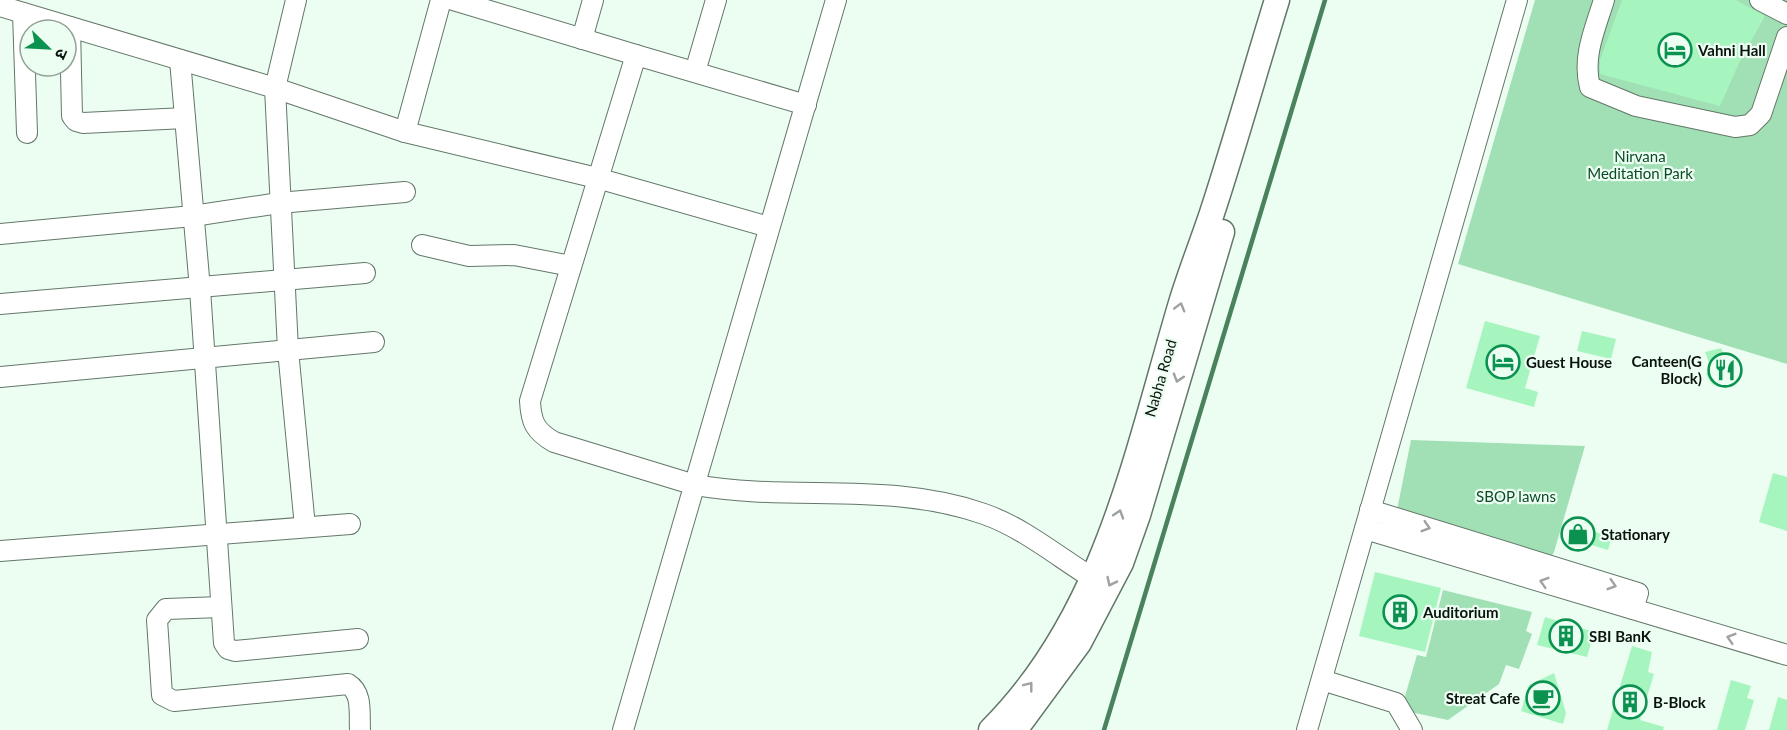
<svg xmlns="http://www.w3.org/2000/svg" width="1787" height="730" font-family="Lato,'Noto Sans Devanagari',sans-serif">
<rect width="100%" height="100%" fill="#ecfef1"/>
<g fill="#a1dfb4">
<polygon points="1535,0 1787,0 1787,364 1458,264"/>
<polygon points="1411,440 1585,446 1554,552 1549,561 1396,515"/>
<polygon points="1443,590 1532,612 1526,631 1532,634 1519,669 1506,665 1499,684 1448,720 1401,710 1417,655 1426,657"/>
</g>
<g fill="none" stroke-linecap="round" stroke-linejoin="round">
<polyline stroke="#49825c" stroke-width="4.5" points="1104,730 1325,0"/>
</g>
<g fill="#a6f5bf">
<polygon points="1622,0 1736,0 1765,16 1739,63 1720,106 1600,74 1600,60"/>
<polygon points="1485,321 1540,336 1525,388 1538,392 1534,407 1466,388"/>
<polygon points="1582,331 1616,339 1611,359 1577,351"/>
<polygon points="1721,348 1727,363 1740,361 1742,373 1734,374 1731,385 1726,388 1712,384 1706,374 1711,368 1705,352"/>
<polygon points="1773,473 1787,477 1787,531 1759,522"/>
<polygon points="1572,525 1612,537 1608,550 1568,538"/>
<polygon points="1375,572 1441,588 1425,652 1359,636"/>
<polygon points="1545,617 1594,632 1587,657 1537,645"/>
<polygon points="1632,646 1652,652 1648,672 1654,674 1640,720 1664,727 1663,730 1607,730"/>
<polygon points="1554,673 1566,713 1563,724 1521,711 1529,685"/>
<polygon points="1731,680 1751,686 1747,698 1754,700 1745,730 1717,730"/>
<polygon points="1778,697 1787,700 1787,730 1769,730"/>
</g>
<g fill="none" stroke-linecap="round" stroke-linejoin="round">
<defs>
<g id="minor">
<polyline points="296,0 275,88 288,350 305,527"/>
<polyline points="453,0 636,55"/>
<path d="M1604,0C1595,29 1582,57 1590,87L1636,106L1735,127L1750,125L1761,114L1787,37"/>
<polyline points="1760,0 1787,14"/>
<polyline points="0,6 275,88 405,132 597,178 769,227"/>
<polyline points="23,13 27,133"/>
<polyline points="70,27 72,116 76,121 83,123 185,118"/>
<polyline points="582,39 593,0"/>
<polyline points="180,60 200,289 224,643 228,649 235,651 358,639"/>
<polyline points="695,72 716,0"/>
<path d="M806,105L636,55L530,401C531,422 535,431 554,442L695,485C791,502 891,481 984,514C1024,528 1058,557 1094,579"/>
<polyline points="405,132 441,0"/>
<polyline points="0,234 193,216 279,203 405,192"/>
<polyline points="422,245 469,256 514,255 571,266"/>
<polyline points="0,304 365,273"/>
<polyline points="0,377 374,342"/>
<polyline points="1370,510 1638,593 1633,609"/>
<polyline points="1365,529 1787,655"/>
<polyline points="0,551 350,524"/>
<path d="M221,607L166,609L157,620L162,695L174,701L348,684C363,693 359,714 360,730"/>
<polyline points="1322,680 1396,703 1412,730"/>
<polyline points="623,730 836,0"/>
<polyline points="1307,730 1517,0"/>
</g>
<g id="major">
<path d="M991,730C1106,615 1136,454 1181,303C1190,273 1202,243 1212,213C1235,143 1255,71 1277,0"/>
<polyline points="1015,730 1079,643 1121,563 1138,515 1222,232"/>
</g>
</defs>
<use href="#minor" stroke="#637769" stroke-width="22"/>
<use href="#major" stroke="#637769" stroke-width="27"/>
<use href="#minor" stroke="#fff" stroke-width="20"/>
<use href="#major" stroke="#fff" stroke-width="24"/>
</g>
<defs><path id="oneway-chevron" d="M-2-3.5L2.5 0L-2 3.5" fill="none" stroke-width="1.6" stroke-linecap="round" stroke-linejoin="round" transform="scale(1.5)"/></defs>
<g stroke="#9da19f">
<use href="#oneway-chevron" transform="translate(1180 307) rotate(-74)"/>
<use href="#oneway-chevron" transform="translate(1178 378) rotate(107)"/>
<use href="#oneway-chevron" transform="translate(1119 514) rotate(-72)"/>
<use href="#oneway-chevron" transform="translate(1426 527) rotate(17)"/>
<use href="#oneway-chevron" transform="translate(1111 582) rotate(116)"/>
<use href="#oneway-chevron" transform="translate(1544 582) rotate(-163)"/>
<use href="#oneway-chevron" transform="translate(1612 585) rotate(17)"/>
<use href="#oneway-chevron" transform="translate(1731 638) rotate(-163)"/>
<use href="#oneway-chevron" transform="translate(1029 686) rotate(-52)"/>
</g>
<defs>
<symbol id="hotel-ring" viewBox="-11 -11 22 22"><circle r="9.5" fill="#ecfef1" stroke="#0b9251" stroke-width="1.5"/><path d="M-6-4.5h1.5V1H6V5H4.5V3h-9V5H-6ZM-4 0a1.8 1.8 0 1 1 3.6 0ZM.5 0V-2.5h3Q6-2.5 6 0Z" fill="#0b9251"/></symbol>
<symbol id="restaurant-ring" viewBox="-11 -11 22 22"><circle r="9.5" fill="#ecfef1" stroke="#0b9251" stroke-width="1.5"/><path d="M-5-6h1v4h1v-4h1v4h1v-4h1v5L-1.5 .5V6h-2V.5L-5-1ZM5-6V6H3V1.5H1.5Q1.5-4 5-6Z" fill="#0b9251"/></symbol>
<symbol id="shop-ring" viewBox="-11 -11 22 22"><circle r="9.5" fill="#ecfef1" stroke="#0b9251" stroke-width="1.5"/><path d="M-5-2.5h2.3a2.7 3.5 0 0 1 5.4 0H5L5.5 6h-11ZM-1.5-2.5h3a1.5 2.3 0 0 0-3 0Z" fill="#0b9251"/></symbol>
<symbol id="building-ring" viewBox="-11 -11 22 22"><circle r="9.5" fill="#ecfef1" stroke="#0b9251" stroke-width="1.5"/><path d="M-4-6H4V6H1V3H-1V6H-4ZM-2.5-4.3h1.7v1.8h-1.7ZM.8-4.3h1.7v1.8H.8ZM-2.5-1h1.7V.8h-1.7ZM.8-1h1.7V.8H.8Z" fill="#0b9251"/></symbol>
<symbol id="cafe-ring" viewBox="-11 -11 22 22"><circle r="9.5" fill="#ecfef1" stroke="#0b9251" stroke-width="1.5"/><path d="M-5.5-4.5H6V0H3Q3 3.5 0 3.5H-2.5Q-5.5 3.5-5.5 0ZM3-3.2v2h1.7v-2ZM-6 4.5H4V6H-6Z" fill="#0b9251"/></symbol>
</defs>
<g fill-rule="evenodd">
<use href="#hotel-ring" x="1656" y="31" width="38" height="38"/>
<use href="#hotel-ring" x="1484" y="343" width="38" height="38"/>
<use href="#restaurant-ring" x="1706" y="351" width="38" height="38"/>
<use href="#shop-ring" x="1559" y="515" width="38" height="38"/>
<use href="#building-ring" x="1381" y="593" width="38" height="38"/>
<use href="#building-ring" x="1547" y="617" width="38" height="38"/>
<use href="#cafe-ring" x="1524" y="679" width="38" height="38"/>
<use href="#building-ring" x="1611" y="683" width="38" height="38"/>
</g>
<g text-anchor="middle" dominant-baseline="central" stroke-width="4.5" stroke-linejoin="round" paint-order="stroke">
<g font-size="15" font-weight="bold" fill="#0b130e" stroke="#ecfef1" text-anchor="start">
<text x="1698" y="50">Vahni Hall</text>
<text x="1702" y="361" text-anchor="end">Canteen(G<tspan x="1702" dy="17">Block)</tspan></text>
<text x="1526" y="362">Guest House</text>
<text x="1601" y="534">Stationary</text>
<text x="1423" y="612">Auditorium</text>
<text x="1589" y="636">SBI BanK</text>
<text x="1520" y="698" text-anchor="end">Streat Cafe</text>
<text x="1653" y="702">B-Block</text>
</g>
<g font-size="15" fill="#0c4927" stroke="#ecfef1">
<text x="1640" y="156">Nirvana<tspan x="1640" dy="17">Meditation Park</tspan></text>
<text x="1516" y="496">SBOP lawns</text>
</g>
<g font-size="15" fill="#0b130e" stroke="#ecfef1">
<text transform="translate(1160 378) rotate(-74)">Nabha Road</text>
</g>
</g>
<g transform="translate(48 48) rotate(114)"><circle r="28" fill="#ecfef1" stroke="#92a096" stroke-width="1.5"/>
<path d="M0-4.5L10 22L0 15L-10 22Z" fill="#0b9251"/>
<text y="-9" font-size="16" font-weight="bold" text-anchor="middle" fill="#0b130e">उ</text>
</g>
</svg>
